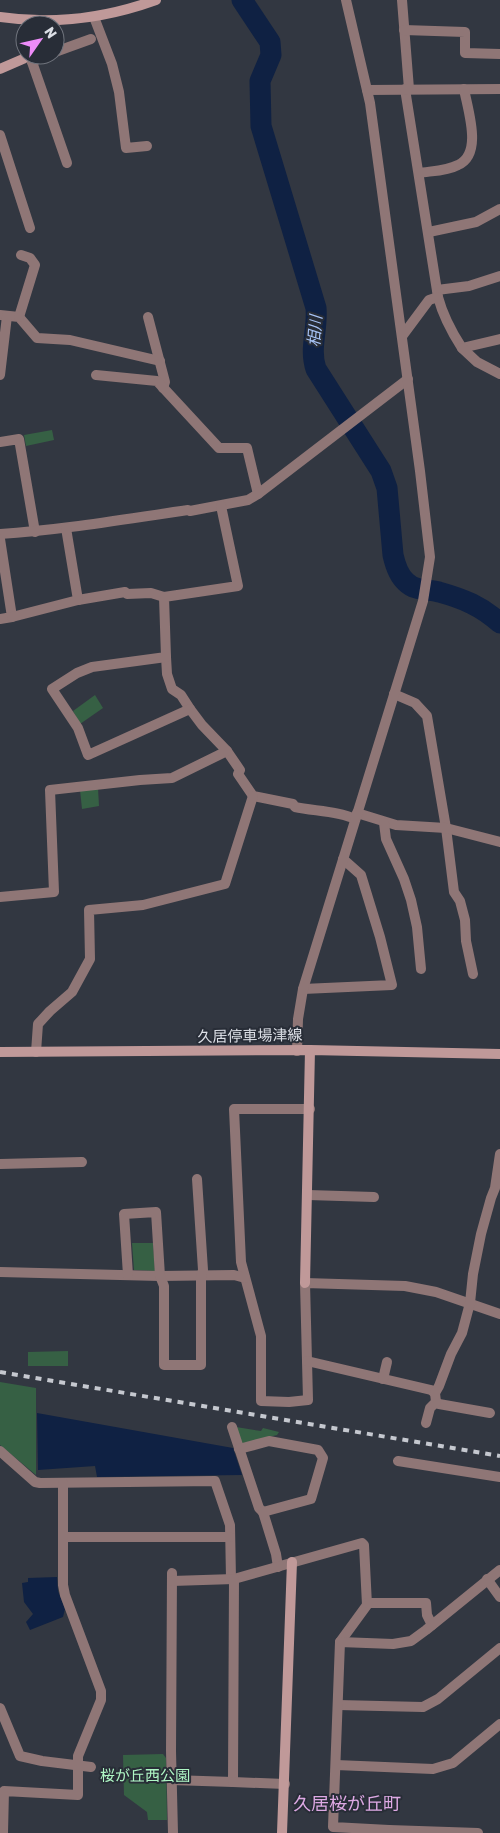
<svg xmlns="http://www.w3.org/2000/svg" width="500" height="1833" font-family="Rubik,'Noto Sans JP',sans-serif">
<rect width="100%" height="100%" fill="#323741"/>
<g fill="#366044">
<polygon points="52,430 54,440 26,446 24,435"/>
<polygon points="95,695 103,708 80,724 73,711"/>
<polygon points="98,788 99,806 82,809 80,790"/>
<polygon points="132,1243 153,1243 155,1271 134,1270"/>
<polygon points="68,1351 68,1366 28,1366 28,1352"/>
<polygon points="0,1382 36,1388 36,1475 0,1445"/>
<polygon points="236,1427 261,1431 263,1428 279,1432 277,1435 241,1444"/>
<polygon points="163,1754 166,1758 167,1820 148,1820 147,1812 124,1795 123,1755"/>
</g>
<g fill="#0f2143">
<polygon points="37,1413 233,1448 242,1475 97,1477 95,1466 38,1470"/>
<polygon points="57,1577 58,1591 65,1609 63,1617 30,1630 26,1622 33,1614 24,1602 22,1583 28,1582 28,1578"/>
</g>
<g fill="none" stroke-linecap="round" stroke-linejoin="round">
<path stroke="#0f2143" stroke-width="21" d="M242,0L270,42L271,55L260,81L261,126L316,308C318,329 309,349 316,369L381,471L387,488L393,555C395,564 398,575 406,582C415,591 427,589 439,592C464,599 481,606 500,623"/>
<g stroke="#8f7676" stroke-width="10">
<polyline points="402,0 409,89"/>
<polyline points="94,17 112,64 119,92 126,148 147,146"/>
<polyline points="404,30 465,32 465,53 500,54"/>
<polyline points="55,52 91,39"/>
<polyline points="28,55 32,62 67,163"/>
<polyline points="32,62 47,55"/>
<path d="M405,89L438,297C443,316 451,331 462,348L500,339"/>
<polyline points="367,90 500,89"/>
<polyline points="0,135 30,228"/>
<path d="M419,173C431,171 447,171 458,165C483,154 468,111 464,89"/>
<polyline points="429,232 476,222 500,209"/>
<polyline points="437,290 469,286 500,276"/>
<polyline points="0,315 19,317 37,338 70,340 160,361"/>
<polyline points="19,317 35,265 30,258 21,255"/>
<polyline points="148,317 165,382 163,388"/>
<polyline points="403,335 429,300 438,297"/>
<polyline points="462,348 477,362 500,374"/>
<polyline points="0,375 7,316"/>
<polyline points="96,375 157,381 219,448 247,448 258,494"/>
<polyline points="0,442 19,439 35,532"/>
<path d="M0,534C63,530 125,519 188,510L190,511L248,500L258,494L408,379"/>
<polyline points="0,539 12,617 0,619"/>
<polyline points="78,600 125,592 127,594 151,593 164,597"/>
<polyline points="12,617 78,600 66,528"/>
<polyline points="166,657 167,674 172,689 181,695 190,709"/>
<polyline points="394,694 415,703 427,716 446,828 454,892 460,901 465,920 466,941 473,974"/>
<path d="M227,751L240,770L238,774L253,796L293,804L295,807C313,811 339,811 355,819"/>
<polyline points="357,813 396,825 446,828 500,842"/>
<polyline points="384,823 386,839 404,879 411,900 417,927 421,969"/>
<polyline points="0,897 54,892 50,790 140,780 172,778 227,751 202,725 190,709 88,755 78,728 52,689 77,673 92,667 166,657 164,597 238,586 221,506"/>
<polyline points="303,989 392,985 380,937 361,875 343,859"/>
<polyline points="297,1051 298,1019 303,989 423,601 430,557 420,471 370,103 346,0"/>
<polyline points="36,1052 38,1024 50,1011 72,992 90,959 89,910 143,905 225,884 253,796"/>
<polyline points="310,1109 234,1109 241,1262 261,1336 261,1401 289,1402 308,1400 305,1283 405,1286 436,1292 500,1314"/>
<polyline points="0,1164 82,1162"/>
<polyline points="308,1195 374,1197"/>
<polyline points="0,1272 160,1276 234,1275 245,1278"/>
<polyline points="128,1275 124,1214 156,1212 160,1276 164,1286 164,1365 201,1365 201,1277 203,1270 197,1179"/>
<polyline points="307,1361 431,1390 435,1393"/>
<polyline points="383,1379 387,1362"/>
<polyline points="436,1402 439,1404 490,1413"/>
<polyline points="426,1423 430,1408 436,1402 435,1393 439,1386 451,1354 462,1333 470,1303 473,1274 481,1234 491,1198 495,1188 500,1154"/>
<polyline points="232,1427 259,1508 263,1512"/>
<polyline points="239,1449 269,1441 318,1450 323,1458 311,1499 263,1512 276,1554 278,1567"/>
<polyline points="0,1451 35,1482 40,1483 215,1481 230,1525 231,1579"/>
<polyline points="398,1461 500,1477"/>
<polyline points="63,1537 230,1537"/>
<polyline points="172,1573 171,1751 173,1833"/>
<polyline points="487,1579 500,1597"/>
<polyline points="172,1581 234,1579 362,1543 364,1545 367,1605 340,1642"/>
<polyline points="367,1603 426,1603 427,1615 432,1625"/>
<polyline points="338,1705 423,1707 438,1699 500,1648"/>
<polyline points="0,1708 20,1756 42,1761 91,1767"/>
<polyline points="336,1765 433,1769 453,1763 500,1724"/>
<polyline points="172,1780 233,1782 234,1579"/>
<polyline points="233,1782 285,1784"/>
<polyline points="389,1830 478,1833"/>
<polyline points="3,1833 4,1791 78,1795 78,1756 101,1700 101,1691 65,1595 63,1585 63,1483"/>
<polyline points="389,1833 389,1830 333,1827 340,1642 393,1644 411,1641 426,1630 500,1570"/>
</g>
<g stroke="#c09999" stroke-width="10">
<path d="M0,17C53,25 106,18 156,0"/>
<polyline points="0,69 23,59 26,55"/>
<polyline points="0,1052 310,1050 500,1054"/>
<polyline points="305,1283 310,1050"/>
<polyline points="282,1833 292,1562"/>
</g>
<polyline stroke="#c5c8cf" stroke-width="4" stroke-dasharray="6 6" stroke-linecap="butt" points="0,1372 500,1456"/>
</g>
<g text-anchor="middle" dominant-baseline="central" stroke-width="4" stroke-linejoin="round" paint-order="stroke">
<g font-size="15" fill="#dcdfe6" stroke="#282d37">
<text transform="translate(250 1036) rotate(-1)">久居停車場津線</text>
</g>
<g font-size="15" fill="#aff7c5" stroke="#282d37">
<text x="145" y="1776">桜が丘西公園</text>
</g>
<g font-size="16" font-style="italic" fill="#a8c4f7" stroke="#282d37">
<text transform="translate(315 331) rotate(-86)">相川</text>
</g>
<g font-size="18" fill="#dea9e4" stroke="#282d37">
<text x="347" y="1804">久居桜が丘町</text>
</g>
</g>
<g transform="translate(40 40) rotate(56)"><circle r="24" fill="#282d37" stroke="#70747d"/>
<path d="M0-4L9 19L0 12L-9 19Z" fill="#ee8cf9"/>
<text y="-8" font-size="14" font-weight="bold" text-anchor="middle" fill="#dcdfe6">N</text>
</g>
</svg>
